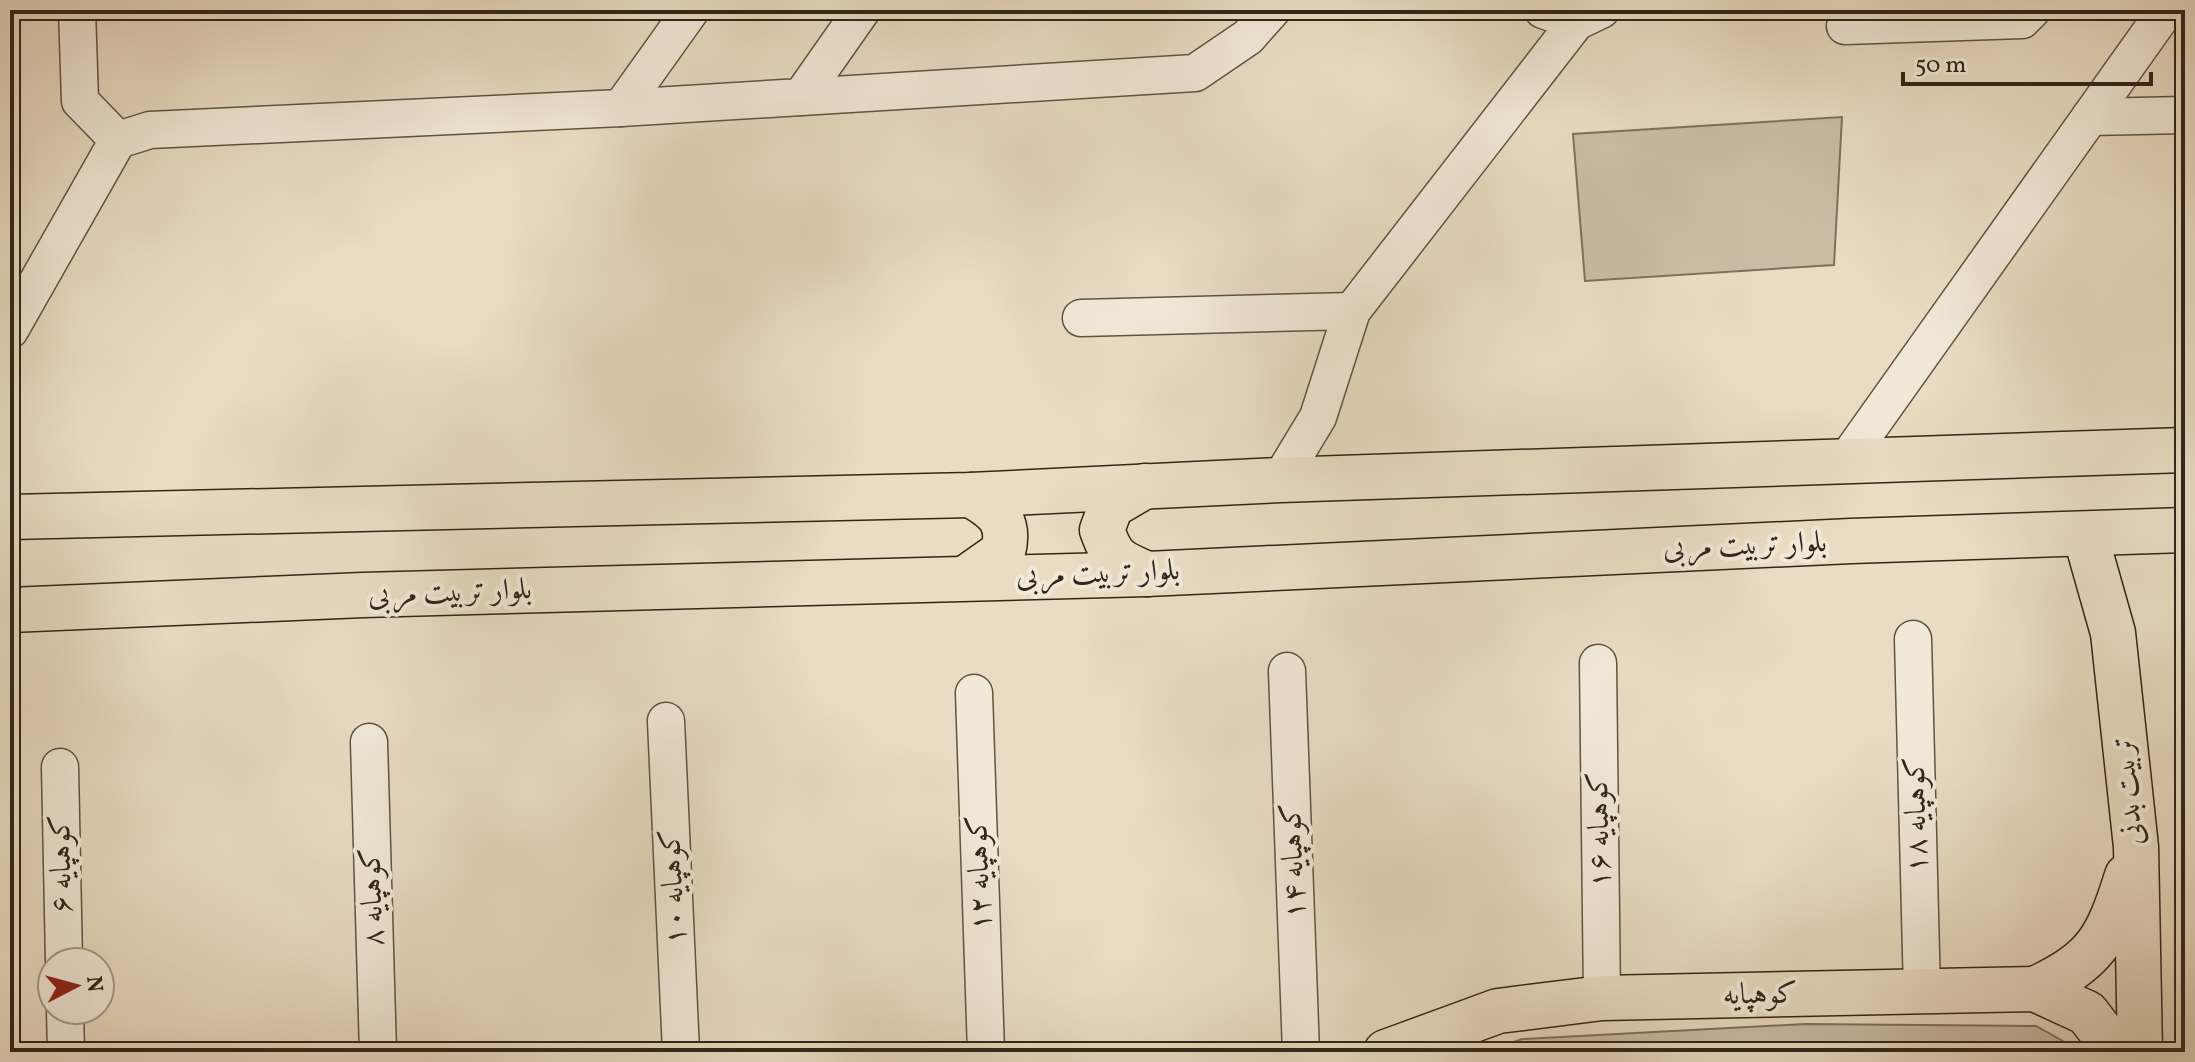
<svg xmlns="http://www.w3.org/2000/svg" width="2195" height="1062" font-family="Vollkorn,Amiri,serif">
<rect width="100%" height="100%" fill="#e9dcc3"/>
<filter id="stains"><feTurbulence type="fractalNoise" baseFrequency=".0025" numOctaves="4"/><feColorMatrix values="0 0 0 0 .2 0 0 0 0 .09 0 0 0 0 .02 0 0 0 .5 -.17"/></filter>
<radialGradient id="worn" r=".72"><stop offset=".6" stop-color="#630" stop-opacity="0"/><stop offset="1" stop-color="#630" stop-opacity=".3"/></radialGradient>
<g fill="#c9bda6" stroke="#7c7260" stroke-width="2">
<polygon points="1842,117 1834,265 1585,281 1573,134"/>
<polygon points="1805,1024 2036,1026 2070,1045 2070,1052 1486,1052 1522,1039"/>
</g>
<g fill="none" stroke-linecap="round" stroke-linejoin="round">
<defs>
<g id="minor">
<polyline points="77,10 80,101 118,140"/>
<polyline points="1543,10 1576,22"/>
<polyline points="1845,26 2022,20 2032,10"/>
<polyline points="801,97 1195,73 1248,37 1272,10"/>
<polyline points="621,108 691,10"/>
<polyline points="2090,117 2185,115"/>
<polyline points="1081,318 1352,311"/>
<polyline points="10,330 118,140 150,130 621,108 801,97 862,10"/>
<polyline points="1847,459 2166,10"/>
<polyline points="1280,480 1318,417 1352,311 1576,22 1601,10"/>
<polyline points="1913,639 1922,992"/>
<polyline points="1598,663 1602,998"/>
<polyline points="1287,671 1301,1052"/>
<polyline points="974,693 986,1052"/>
<polyline points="666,721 681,1052"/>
<polyline points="369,742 378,1052"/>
<polyline points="60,767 64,962"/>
<polyline points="65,1010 66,1052"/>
</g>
<g id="major">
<path d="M1145,486L1111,506L1102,530C1113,561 1118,561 1147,574"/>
<polyline points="10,517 971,495 1280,480 2185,450"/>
<polyline points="2085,534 2113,633 2136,847 2140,1052"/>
<path d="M966,578L1003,552C1011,521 997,510 971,495"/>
<polyline points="10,610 363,595 1147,574 1851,541 2185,530"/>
<path d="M2035,989C2097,960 2107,939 2127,876"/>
<polyline points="1386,1052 1498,1011 1602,998 2035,989 2087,1013 2117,1052"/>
</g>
</defs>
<use href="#minor" stroke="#5e5445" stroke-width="39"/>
<use href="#major" stroke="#2f261b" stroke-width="47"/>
<use href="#minor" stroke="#f1e8d8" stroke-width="36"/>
<use href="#major" stroke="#e9dcc3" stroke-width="44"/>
</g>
<g text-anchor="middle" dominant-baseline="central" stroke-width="8" stroke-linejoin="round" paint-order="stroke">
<g font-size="30" fill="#2f261b" stroke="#f1e8d8">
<text transform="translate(1745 546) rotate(-2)">بلوار تربیت مربی</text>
<text transform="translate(1098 574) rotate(-2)">بلوار تربیت مربی</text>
<text transform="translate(450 593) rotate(-2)">بلوار تربیت مربی</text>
<text transform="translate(2129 791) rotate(-96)">تربیت بدنی</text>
<text transform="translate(1917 815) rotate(-91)">کوهپایه ۱۸</text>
<text transform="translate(1600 830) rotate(-91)">کوهپایه ۱۶</text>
<text transform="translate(1294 861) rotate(-92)">کوهپایه ۱۴</text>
<text transform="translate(62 864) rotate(-91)">کوهپایه ۶</text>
<text transform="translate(980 873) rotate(-92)">کوهپایه ۱۲</text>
<text transform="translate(674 887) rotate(-93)">کوهپایه ۱۰</text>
<text transform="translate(373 897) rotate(-92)">کوهپایه ۸</text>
<text transform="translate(1760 995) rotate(-1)">کوهپایه</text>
</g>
</g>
<rect width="2195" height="1062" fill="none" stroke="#e9dcc3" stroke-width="40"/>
<rect x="12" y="12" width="2171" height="1038" fill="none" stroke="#2f261b" stroke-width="4"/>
<rect x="20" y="20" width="2155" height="1022" fill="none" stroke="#2f261b" stroke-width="2"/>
<g transform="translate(76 986) rotate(84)"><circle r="38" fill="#f1e8d8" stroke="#a39a8c" stroke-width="2"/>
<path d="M0-6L14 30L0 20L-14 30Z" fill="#8f2418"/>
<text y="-12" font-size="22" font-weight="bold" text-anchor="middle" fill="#2f261b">N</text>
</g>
<path d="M1903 72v12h248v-12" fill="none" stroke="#2f261b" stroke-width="4"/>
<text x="1915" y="72" font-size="24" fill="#2f261b" stroke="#f1e8d8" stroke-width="6" paint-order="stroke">50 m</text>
<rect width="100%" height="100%" filter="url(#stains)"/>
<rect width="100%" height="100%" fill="url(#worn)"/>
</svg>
